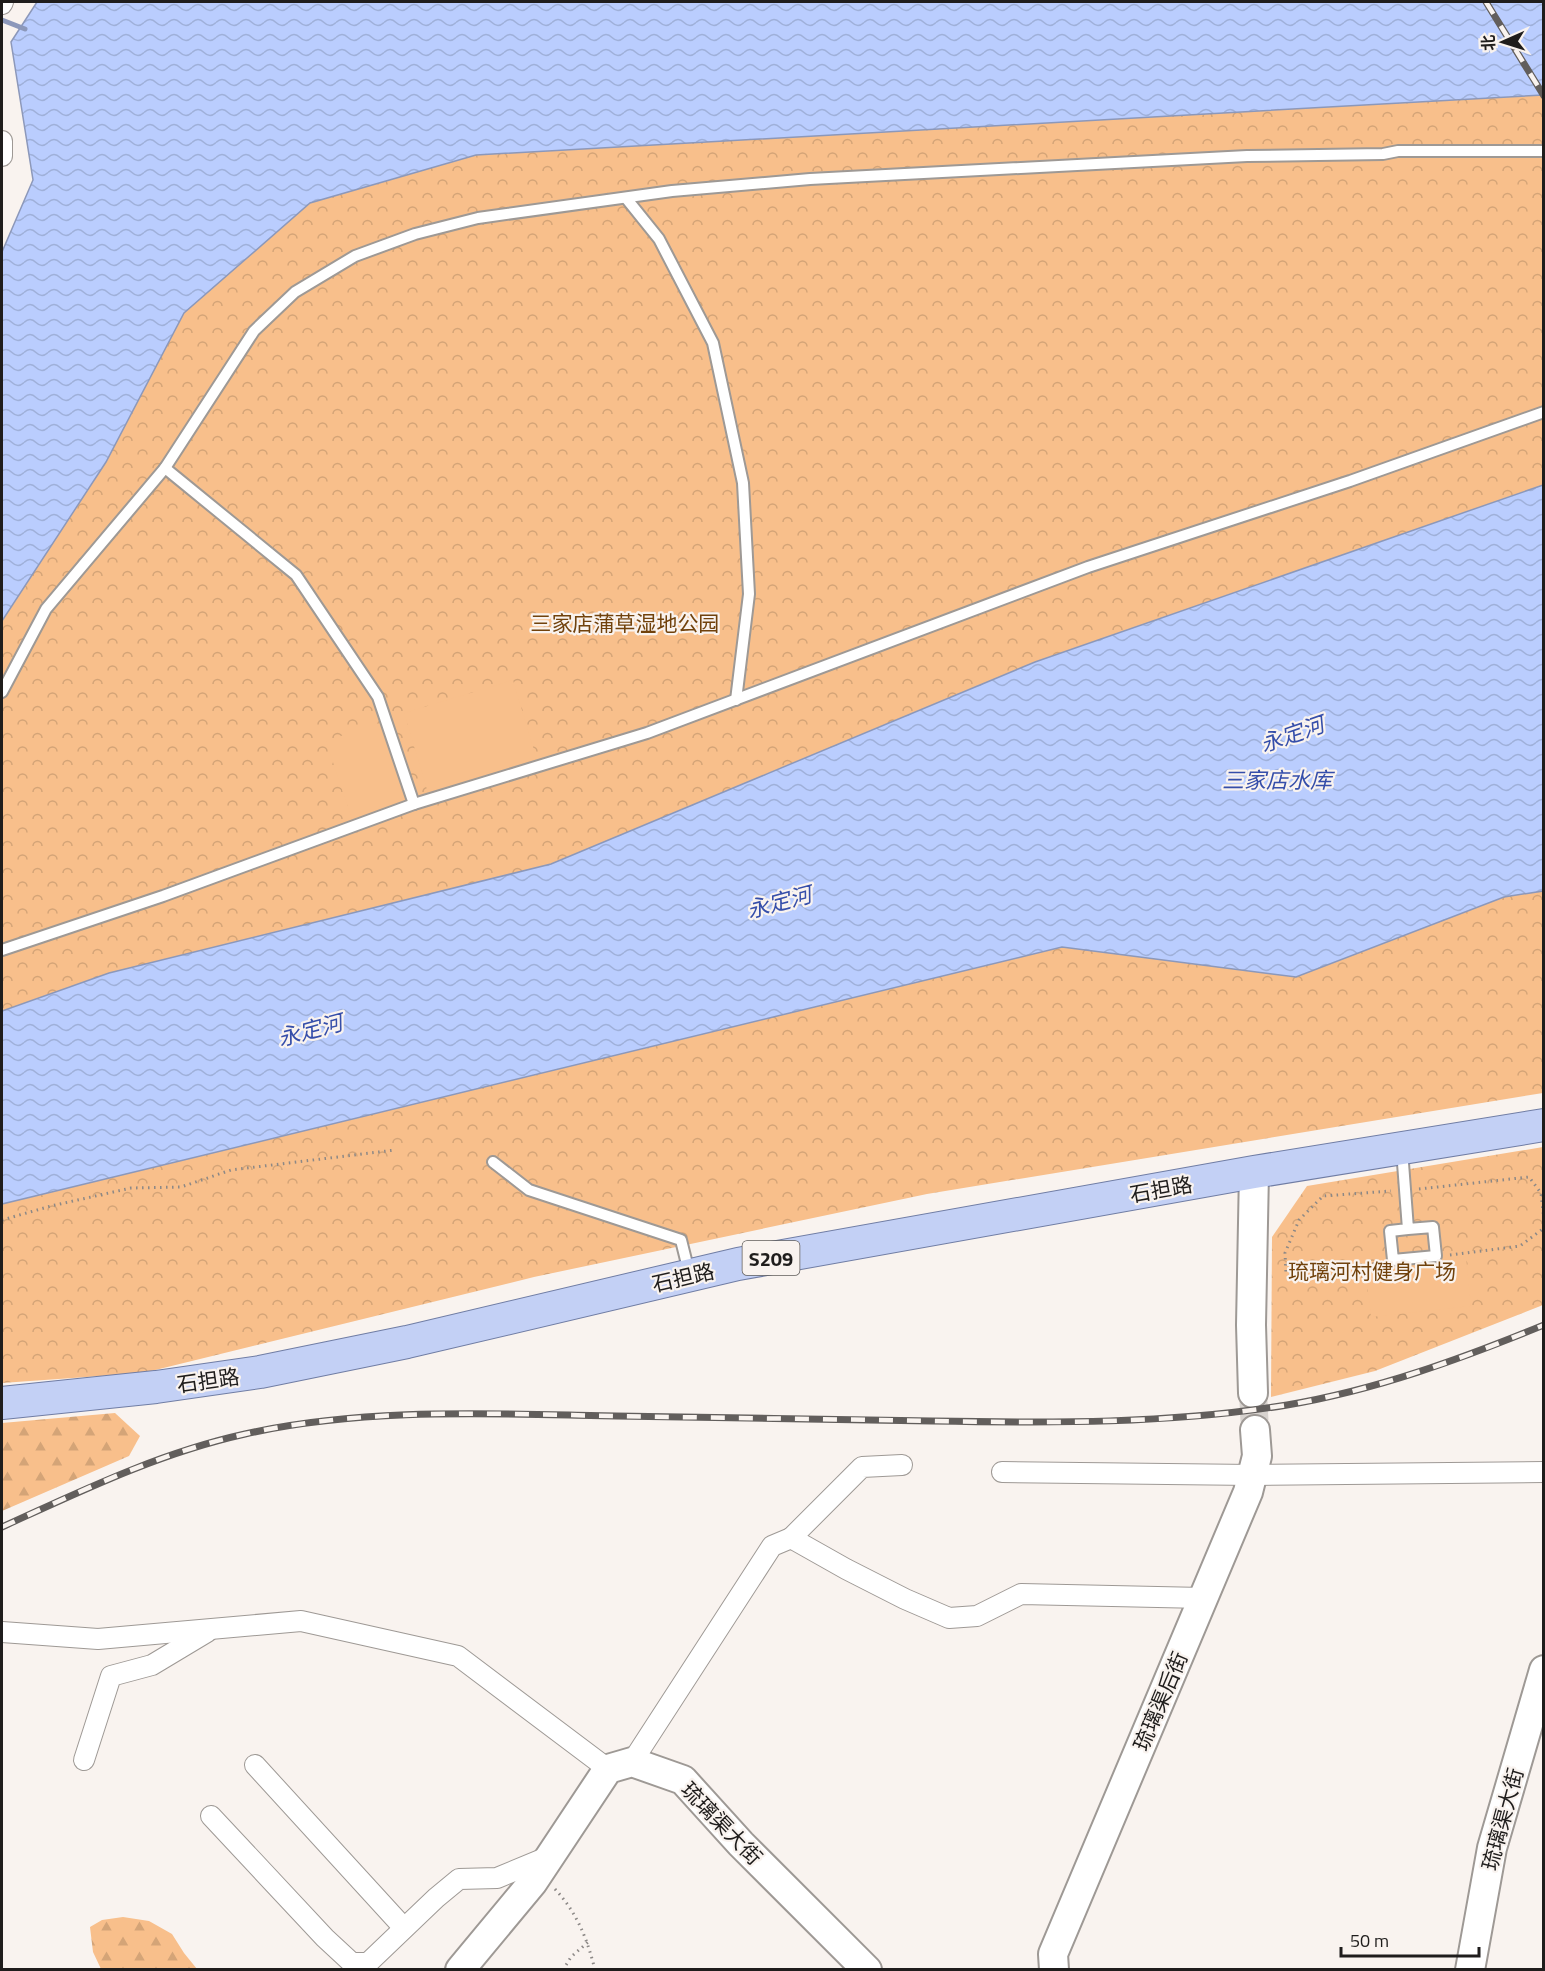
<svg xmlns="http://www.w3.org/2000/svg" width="1545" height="1971" font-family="'Titillium Web','Noto Sans SC',sans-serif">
<defs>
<pattern id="forest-firs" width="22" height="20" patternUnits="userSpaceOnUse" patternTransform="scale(1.5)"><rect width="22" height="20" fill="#f8bf8b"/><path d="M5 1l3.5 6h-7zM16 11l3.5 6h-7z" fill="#d4a477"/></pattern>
<pattern id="park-crowns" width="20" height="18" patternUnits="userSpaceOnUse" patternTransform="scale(1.5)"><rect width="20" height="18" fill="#f8bf8b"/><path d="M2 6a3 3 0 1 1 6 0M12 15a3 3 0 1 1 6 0" fill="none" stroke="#d4a477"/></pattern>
<pattern id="water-waves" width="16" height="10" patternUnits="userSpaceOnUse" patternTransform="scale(1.5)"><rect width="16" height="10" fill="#bacdfe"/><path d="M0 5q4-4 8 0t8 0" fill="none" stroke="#9fb0d9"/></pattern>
</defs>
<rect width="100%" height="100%" fill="#f9f3ef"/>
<g fill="url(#forest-firs)">
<polygon points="115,1413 140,1436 129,1456 2,1511 2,1423"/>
<polygon points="123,1917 149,1921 172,1934 184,1953 197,1969 101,1969 93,1952 90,1927 102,1920"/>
</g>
<g fill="url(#park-crowns)">
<polygon points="37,2 1543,2 1543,1093 927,1194 534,1277 143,1373 2,1383 2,252 33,180 11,42"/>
<polygon points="1543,1147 1543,1305 1375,1371 1271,1397 1272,1237 1307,1186"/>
</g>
<g fill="#f8bf8b">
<polygon points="513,680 537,760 428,793 404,713"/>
<polygon points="383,722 409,801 352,820 326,741"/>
<polygon points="1466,1257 1471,1306 1371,1317 1365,1268"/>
</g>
<g fill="url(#water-waves)" stroke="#8c98ba" stroke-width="1.5">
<polygon points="37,2 1543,2 1543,95 476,155 310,203 184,313 106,462 2,621 2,252 33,180 11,42"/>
<polygon points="1543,485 1543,891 1504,897 1296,977 1062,947 2,1204 2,1011 109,973 551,864 1035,662"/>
</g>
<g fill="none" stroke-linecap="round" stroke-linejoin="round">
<polyline stroke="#8c98ba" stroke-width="5" points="2,20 25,29"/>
<polyline stroke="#d8d3cf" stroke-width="28" stroke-dasharray="28 14" stroke-linecap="butt" points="1253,1393 1255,1430"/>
<defs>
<g id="lane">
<polyline points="626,198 659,239 713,343 743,483 749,594 736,700"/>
<polyline points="165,468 296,575 378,697 414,804"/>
<polyline points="2,692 46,609 165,468 254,331 295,292 355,256 415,234 478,218 672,191 810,179 1247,156 1383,154 1398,151 1544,151"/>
<polyline points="2,950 163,896 414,804 647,733 1088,567 1350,481 1544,412"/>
<polyline points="1402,1150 1408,1229 1433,1227 1436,1256 1393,1260 1390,1231 1408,1229"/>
<polyline points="493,1162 529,1190 681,1240 689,1272"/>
</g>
<g id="street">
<polyline points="2,4 3,2"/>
<polyline points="2,141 2,156"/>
<polyline points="1002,1472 1253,1475 1544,1472"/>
<polyline points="791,1538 862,1467 902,1465"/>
<polyline points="2,1632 98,1639 301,1621 458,1656 608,1769"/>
<polyline points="84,1760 111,1676 152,1665 207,1632"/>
<polyline points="632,1762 772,1546 791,1538 846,1569 905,1599 949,1618 977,1616 1021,1594 1203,1598"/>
<polyline points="255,1765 404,1928"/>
<polyline points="211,1816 325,1938 352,1963 368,1963 436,1898 459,1879 497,1878 550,1856"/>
</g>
<g id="secondary">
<polyline points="1253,1393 1251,1325 1254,1172"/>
<polyline points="460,1970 533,1882 608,1769 632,1762 683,1780 741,1844 867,1970"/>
<polyline points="1054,1970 1053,1954 1248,1492 1257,1456 1255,1430"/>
<polyline points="1470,1970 1492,1848 1544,1670"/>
</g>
<polyline id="primary" points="2,1403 156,1387 260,1372 407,1342 738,1264 1254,1172 1544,1125"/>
</defs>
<use href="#lane" stroke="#9e9995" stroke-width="14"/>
<use href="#street" stroke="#9e9995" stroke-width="22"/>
<use href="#secondary" stroke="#9e9995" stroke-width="32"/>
<use href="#primary" stroke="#707da4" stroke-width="34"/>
<g stroke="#8c8886" stroke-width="3" stroke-dasharray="1.5 4.5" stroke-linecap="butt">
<polyline points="1419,1189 1529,1177 1541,1193 1544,1220"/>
<polyline points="2,1220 51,1206 131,1188 181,1187 231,1170 395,1150"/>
<polyline points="1450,1255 1520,1246 1544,1228"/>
<polyline points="1380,1263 1286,1273 1285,1253 1299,1220 1323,1196 1391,1191"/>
<path d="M555,1889C577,1913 587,1938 595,1970"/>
<polyline points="563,1970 571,1957 588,1942"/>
</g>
<use href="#lane" stroke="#fff" stroke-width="10"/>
<use href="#street" stroke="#fff" stroke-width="20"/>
<use href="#secondary" stroke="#fff" stroke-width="28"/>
<use href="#primary" stroke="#c3d0f5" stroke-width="32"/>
<defs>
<g id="rail">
<polyline points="1486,2 1544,96"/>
<path d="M2,1527C81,1491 159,1453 245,1434C366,1407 493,1414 616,1416C721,1418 827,1419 932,1421C1051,1423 1170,1424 1287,1405C1376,1390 1461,1359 1544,1325"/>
</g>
</defs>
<use href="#rail" stroke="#625e5c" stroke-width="7"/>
<use href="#rail" stroke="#f9f3ef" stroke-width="4.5" stroke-dasharray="14" stroke-linecap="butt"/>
</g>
<g text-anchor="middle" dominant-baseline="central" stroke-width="4.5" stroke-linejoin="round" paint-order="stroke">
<rect fill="#f9f3ef" stroke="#605d5b" stroke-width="1.5" x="742.5" y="1241" width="57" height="34" rx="4.5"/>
<g font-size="20" font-weight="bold" fill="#1f1d1c">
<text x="771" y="1258">S209</text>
</g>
<g font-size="21" fill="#71420c" stroke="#f9f3ef">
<text x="625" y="623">三家店蒲草湿地公园</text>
<text x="1372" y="1271">琉璃河村健身广场</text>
</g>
<g font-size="21" fill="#1f1d1c" stroke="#f9f3ef">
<text transform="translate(1161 1189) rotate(-10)">石担路</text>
<text transform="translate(683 1277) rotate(-13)">石担路</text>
<text transform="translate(208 1380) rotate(-8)">石担路</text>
<text transform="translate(1160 1701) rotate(-67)">琉璃渠后街</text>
<text transform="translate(1502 1819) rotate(-75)">琉璃渠大街</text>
<text transform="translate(722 1823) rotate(46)">琉璃渠大街</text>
</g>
<g font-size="22" font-style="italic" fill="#354eaa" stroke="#f9f3ef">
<text transform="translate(1292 734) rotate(-19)">永定河</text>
<text x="1277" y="780">三家店水库</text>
<text transform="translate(779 902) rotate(-15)">永定河</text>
<text transform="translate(310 1030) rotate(-15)">永定河</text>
</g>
</g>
<rect width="1545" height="1971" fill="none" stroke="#1f1d1c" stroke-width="6"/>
<g transform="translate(1503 42) rotate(267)" stroke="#f9f3ef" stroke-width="4.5" paint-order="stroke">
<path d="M0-4.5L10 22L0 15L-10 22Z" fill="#1f1d1c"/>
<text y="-9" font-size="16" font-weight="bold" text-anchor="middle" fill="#1f1d1c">北</text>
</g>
<path d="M1341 1947v9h138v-9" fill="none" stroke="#1f1d1c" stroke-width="3"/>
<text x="1350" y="1947" font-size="18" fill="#1f1d1c" stroke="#f9f3ef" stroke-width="4.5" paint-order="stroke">50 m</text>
</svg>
